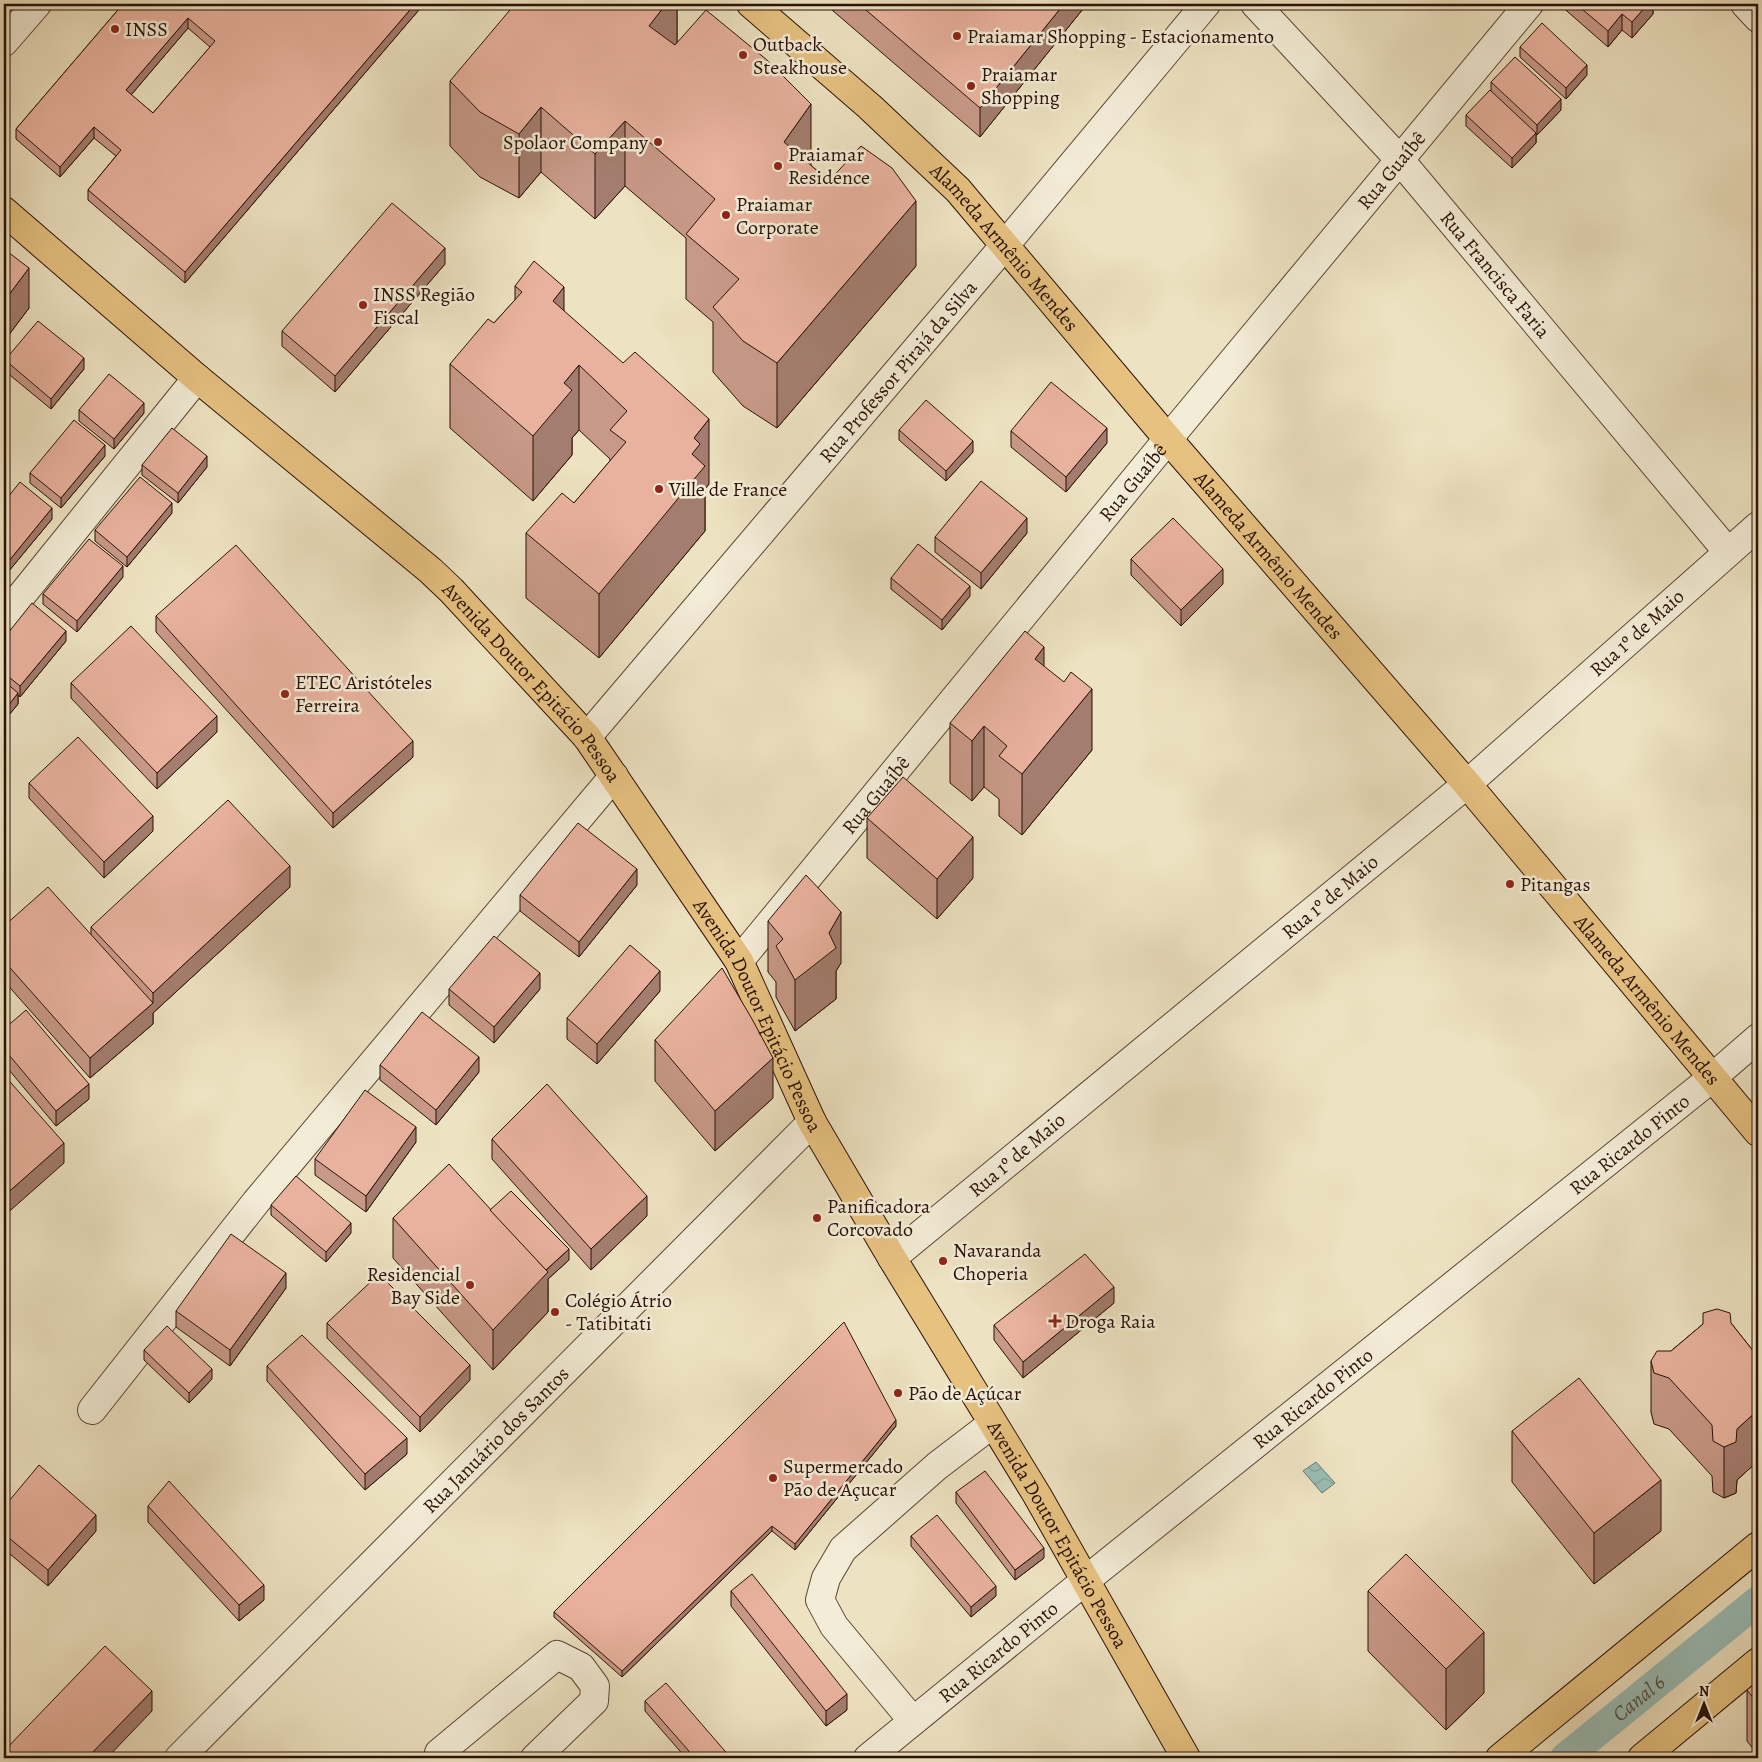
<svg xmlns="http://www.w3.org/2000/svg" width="1762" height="1762" font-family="Alegreya,serif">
<defs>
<pattern id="water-waves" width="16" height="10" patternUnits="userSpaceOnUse" patternTransform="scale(1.25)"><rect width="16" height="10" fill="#99bdb6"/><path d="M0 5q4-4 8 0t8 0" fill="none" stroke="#84a19b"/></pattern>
</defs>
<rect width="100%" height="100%" fill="#ede2c1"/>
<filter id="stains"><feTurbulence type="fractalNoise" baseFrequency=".004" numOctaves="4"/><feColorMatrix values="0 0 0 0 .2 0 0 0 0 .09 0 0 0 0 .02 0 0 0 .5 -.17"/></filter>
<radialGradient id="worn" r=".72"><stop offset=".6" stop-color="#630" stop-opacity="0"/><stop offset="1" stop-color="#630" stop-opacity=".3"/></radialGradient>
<polygon fill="url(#water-waves)" stroke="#6d7870" points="1316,1462 1335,1483 1322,1493 1303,1471"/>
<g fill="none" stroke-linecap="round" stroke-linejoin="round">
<path stroke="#99bdb6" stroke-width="30" id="s1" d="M1565,1758L1758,1601"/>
<defs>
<g id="minor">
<path id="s2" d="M1255,4L1399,159L1728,552"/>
<polyline points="1745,4 1758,18"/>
<polyline points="4,42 37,4"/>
<polyline points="4,617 197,378"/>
<path id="s3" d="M587,737L1005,245L1206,4"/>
<path id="s4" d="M739,961L1168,439L1529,4"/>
<polyline points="892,1258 1467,784 1758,526"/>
<polyline points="92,1410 256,1202 614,776"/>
<polyline points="913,1721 834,1626 820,1600 826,1578 843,1549 937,1466 992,1424"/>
<polyline points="439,1753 557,1655 581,1667 595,1686 594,1701 535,1758"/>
<path id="s5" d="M179,1758L812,1122"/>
<path id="s6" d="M868,1758L1086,1580L1713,1077L1758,1038"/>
</g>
<g id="major">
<path id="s7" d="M751,4L870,107L958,190L1168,439L1467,784L1758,1132"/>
<path id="s8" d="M4,211L197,378L431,571L451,590L587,737L739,961L812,1122L892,1258L1037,1495L1186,1758"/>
<polyline points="1500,1758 1758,1546"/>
<polyline points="1642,1758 1758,1662"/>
</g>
</defs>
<use href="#minor" stroke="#5b4536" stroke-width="30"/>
<use href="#major" stroke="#2a1107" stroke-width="30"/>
<use href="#minor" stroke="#f3ecd7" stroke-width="28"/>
<use href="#major" stroke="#e6c180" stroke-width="28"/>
</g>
<g fill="#c89988" stroke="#2a1107" fill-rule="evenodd">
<path d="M123,4H424L185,283L88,200V190L116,156L94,138L60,177L16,139V129ZM188,28L210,47L153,113L131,95Z"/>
<polygon points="677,4 677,42 811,165 916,266 777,428 743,406 713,372 713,322 686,299 686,238 625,186 595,219 541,172 519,198 480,177 450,146 450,81"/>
<polygon points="825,4 1087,4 980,137"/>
<polygon points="1560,4 1653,4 1653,14 1632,38 1622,30 1608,47 1560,5"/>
<polygon points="1653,4 1661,4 1658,8"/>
<polygon points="1520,47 1587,75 1566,99 1520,57"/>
<polygon points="1491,82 1561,110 1537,135 1536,134 1536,143 1512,168 1466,126 1466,115 1491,91"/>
<polygon points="4,249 29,308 8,336 4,334"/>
<polygon points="445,264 335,392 282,346 282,331"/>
<polygon points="515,286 564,311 709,484 705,489 705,531 599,658 526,598 526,533 574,503 610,461 610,459 579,430 572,438 572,455 533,501 450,428 450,364 494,323 515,300"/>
<polygon points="5,360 84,369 51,409 5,371"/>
<polygon points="79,410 144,413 114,449 79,421"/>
<polygon points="899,430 973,452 946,481 899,440"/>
<polygon points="1011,431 1107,443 1066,492 1011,447"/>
<polygon points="105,456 61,508 30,483 30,473"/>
<polygon points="142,465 207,467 178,503 142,475"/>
<polygon points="4,502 52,519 8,572 4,569"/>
<polygon points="172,513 127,567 95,541 95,530"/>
<polygon points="1027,533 981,589 935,552 935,537"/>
<polygon points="1131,559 1223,584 1181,626 1131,575"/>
<polygon points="123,577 77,632 43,604 43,594"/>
<polygon points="891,578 970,596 942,630 891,589"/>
<polygon points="156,616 413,757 333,828 156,632"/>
<polygon points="4,638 66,641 20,697 18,695 18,704 4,721"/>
<polygon points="1044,667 1092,750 1022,835 999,816 999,799 984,787 972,801 950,783 950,723"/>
<polygon points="71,683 217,732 157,789 71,698"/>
<polygon points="29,783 153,831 104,878 29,798"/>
<polygon points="867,818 973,878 937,919 867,858"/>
<polygon points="637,885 579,957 520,911 520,895"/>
<polygon points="290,887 153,1013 153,1024 90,1078 4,981 4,926 91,935 91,927"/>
<polygon points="768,921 841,963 836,971 836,999 795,1031 776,997 776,982 768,972"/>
<polygon points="449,989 540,989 494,1043 449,1005"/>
<polygon points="660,991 597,1064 567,1039 567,1018"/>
<polygon points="4,1029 89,1099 56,1126 4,1064"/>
<polygon points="655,1040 773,1098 715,1151 655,1081"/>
<polygon points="380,1065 479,1072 436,1125 380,1080"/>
<polygon points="492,1139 647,1216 591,1270 492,1159"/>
<polygon points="416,1142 366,1212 315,1175 315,1159"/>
<polygon points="271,1205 351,1233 326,1262 271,1215"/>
<polygon points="490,1210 569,1260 548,1279 548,1312 493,1370 393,1258 393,1218"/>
<polygon points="286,1288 230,1366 176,1327 176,1311"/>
<polygon points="1114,1303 1023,1378 994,1340 994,1325"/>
<polygon points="327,1323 470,1380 420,1432 327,1338"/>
<polygon points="1731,1323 1758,1357 1758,1461 1737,1480 1736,1493 1724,1498 1713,1492 1712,1476 1669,1429 1654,1424 1651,1412 1651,1361 1671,1351 1703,1324"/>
<polygon points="144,1350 212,1379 189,1403 144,1360"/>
<polygon points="267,1366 407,1454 365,1490 267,1381"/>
<polygon points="896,1426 795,1550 772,1531 622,1677 554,1617 554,1612"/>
<polygon points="1512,1431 1661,1531 1594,1584 1512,1482"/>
<polygon points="956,1492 1044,1558 1015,1580 956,1503"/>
<polygon points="148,1506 264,1600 239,1621 148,1522"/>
<polygon points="4,1507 96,1531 48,1586 4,1549"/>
<polygon points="911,1536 996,1596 971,1617 911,1546"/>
<polygon points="731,1591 847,1710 826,1726 731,1606"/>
<polygon points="1368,1591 1484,1693 1446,1730 1368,1651"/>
<polygon points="1758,1681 1758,1755 1747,1741 1747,1690"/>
<polygon points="645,1701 731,1758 686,1758 645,1711"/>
</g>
<g fill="#a37d6f" stroke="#2a1107">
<polygon points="415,4 424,4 185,283 185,272"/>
<polygon points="666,4 677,4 677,55 649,26"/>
<polygon points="1064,4 1087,4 980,137 980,108"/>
<polygon points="1648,4 1653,4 1653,14 1632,38 1632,22"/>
<polygon points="1622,14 1622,30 1608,47 1608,31"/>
<polygon points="188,18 188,28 126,101 126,90"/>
<polygon points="1587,65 1587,75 1566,99 1566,88"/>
<polygon points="1561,99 1561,110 1537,135 1537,125"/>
<polygon points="811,104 811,169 784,142"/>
<polygon points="541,107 541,172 519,198 519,134"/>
<polygon points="625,121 625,186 595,219 595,154"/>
<polygon points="94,127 94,138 60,177 60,167"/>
<polygon points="1536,133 1536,143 1512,168 1512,158"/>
<polygon points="916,201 916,266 777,428 777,363"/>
<polygon points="445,248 445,264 335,392 335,376"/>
<polygon points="29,268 29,308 8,336 8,296"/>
<polygon points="564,287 564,351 553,301"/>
<polygon points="84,358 84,369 51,409 51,399"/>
<polygon points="579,365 579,430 572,438 572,455 533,501 533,436 564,383"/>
<polygon points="144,403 144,413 114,449 114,439"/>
<polygon points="709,419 709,484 705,489 705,531 599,658 599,594 694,438"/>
<polygon points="1107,428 1107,443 1066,492 1066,477"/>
<polygon points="973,441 973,452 946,481 946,471"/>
<polygon points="105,445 105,456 61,508 61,498"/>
<polygon points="207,456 207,467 178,503 178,493"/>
<polygon points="172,503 172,513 127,567 127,557"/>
<polygon points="52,508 52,519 8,572 8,562"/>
<polygon points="1027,518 1027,533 981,589 981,573"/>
<polygon points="123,566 123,577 77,632 77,621"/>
<polygon points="1223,569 1223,584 1181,626 1181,610"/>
<polygon points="970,586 970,596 942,630 942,620"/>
<polygon points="66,631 66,641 20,697 20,686"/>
<polygon points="1044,647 1044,707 1035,659"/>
<polygon points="1092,689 1092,750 1022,835 1022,774"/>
<polygon points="18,693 18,704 4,721 4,711"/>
<polygon points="217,716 217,732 157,789 157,773"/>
<polygon points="984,726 984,787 972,801 972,741"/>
<polygon points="413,741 413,757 333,828 333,813"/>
<polygon points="153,816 153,831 104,878 104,862"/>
<polygon points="973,837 973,878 937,919 937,879"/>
<polygon points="290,866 290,887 153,1013 153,1024 90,1078 90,1058 153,1003 153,993"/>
<polygon points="637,869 637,885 579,957 579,942"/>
<polygon points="841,912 841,963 836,971 836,999 795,1031 795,980 829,933"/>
<polygon points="660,971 660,991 597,1064 597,1044"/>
<polygon points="540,973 540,989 494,1043 494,1027"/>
<polygon points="479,1057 479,1072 436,1125 436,1110"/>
<polygon points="773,1058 773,1098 715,1151 715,1111"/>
<polygon points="89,1084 89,1099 56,1126 56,1111"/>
<polygon points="416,1127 416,1142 366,1212 366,1196"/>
<polygon points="64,1143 64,1163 4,1216 4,1196"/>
<polygon points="647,1196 647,1216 591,1270 591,1249"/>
<polygon points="351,1223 351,1233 326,1262 326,1252"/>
<polygon points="569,1249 569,1260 548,1279 548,1312 493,1370 493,1330 541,1275"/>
<polygon points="286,1273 286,1288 230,1366 230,1350"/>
<polygon points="1114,1287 1114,1303 1023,1378 1023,1362"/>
<polygon points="470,1365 470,1380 420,1432 420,1417"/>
<polygon points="212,1369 212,1379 189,1403 189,1393"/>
<polygon points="1758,1410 1758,1461 1737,1480 1736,1493 1724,1498 1724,1447 1737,1429"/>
<polygon points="896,1420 896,1426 795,1550 795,1544"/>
<polygon points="407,1438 407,1454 365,1490 365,1474"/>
<polygon points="1661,1480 1661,1531 1594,1584 1594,1533"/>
<polygon points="96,1515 96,1531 48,1586 48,1570"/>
<polygon points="772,1526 772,1531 622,1677 622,1671"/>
<polygon points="1044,1548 1044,1558 1015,1580 1015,1570"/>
<polygon points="264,1585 264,1600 239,1621 239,1605"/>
<polygon points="996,1586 996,1596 971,1617 971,1607"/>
<polygon points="1484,1632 1484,1693 1446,1730 1446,1669"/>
<polygon points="152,1691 152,1711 107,1758 87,1758"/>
<polygon points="847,1694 847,1710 826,1726 826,1711"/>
</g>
<g fill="#e9b29e" stroke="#2a1107" fill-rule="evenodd">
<path d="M123,4H415L185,272L88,190L121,150L94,127L60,167L16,129ZM188,18L215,41L153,113L126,90Z"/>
<polygon points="515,4 666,4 649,26 675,45 706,10 767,60 811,104 784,142 829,181 861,146 892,168 916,201 777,363 743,341 713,307 739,279 686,234 715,199 625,121 595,154 541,107 519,134 480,112 450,81"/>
<polygon points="859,4 1064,4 980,108"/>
<polygon points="1576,4 1648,4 1632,22 1622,14 1608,31"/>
<polygon points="1542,23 1587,65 1566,88 1520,47"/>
<polygon points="1515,57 1561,99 1537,125 1491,82"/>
<polygon points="1490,90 1536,133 1512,158 1466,115"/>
<polygon points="392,203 445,248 335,376 282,331"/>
<polygon points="4,249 29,268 8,296 4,294"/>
<polygon points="534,261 564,287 553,301 623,363 635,352 709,419 694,438 700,444 692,454 705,466 599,594 526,533 562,493 574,503 626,442 610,430 627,411 579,365 564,383 572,390 533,436 450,364 488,319 494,323 522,292 515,286"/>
<polygon points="38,321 84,358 51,399 5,360"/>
<polygon points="109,374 144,403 114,439 79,410"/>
<polygon points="1051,382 1107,428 1066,477 1011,431"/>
<polygon points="926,400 973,441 946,471 899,430"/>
<polygon points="74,420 105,445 61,498 30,473"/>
<polygon points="172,428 207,456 178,493 142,465"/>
<polygon points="140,477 172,503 127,557 95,530"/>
<polygon points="981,481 1027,518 981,573 935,537"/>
<polygon points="20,482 52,508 8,562 4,559 4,502"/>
<polygon points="1173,518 1223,569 1181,610 1131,559"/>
<polygon points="89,539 123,566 77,621 43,594"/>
<polygon points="918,544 970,586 942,620 891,578"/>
<polygon points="236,545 413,741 333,813 156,616"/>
<polygon points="32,603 66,631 20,686 4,673 4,638"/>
<polygon points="131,626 217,716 157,773 71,683"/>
<polygon points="1025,631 1044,647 1035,659 1064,682 1071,672 1092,689 1022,774 999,756 1007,746 984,726 972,741 950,723"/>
<polygon points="4,681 18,693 4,711"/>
<polygon points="78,737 153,816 104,862 29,783"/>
<polygon points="903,777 973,837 937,879 867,818"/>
<polygon points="228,800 290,866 153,993 91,927"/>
<polygon points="578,823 637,869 579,942 520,895"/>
<polygon points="806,875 841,912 829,933 836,948 795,980 776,946 783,939 768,921"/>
<polygon points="48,887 153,1003 90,1058 4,961 4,926"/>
<polygon points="494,936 540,973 494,1027 449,989"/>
<polygon points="630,945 660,971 597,1044 567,1018"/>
<polygon points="722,968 752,1019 773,1058 715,1111 655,1040"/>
<polygon points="26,1010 89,1084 56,1111 4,1049 4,1029"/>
<polygon points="422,1012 479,1057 436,1110 380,1065"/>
<polygon points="4,1075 64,1143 4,1196"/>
<polygon points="547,1084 647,1196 591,1249 492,1139"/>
<polygon points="365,1090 416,1127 366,1196 315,1159"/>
<polygon points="449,1164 548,1272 493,1330 393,1218"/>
<polygon points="296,1176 351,1223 326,1252 271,1205"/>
<polygon points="511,1191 569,1249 546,1270 490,1210"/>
<polygon points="231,1234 286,1273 230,1350 176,1311"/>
<polygon points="1085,1254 1114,1287 1023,1362 994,1325"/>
<polygon points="379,1274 470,1365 420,1417 327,1323"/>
<polygon points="1717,1309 1730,1313 1731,1323 1758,1357 1758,1410 1737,1429 1736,1442 1724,1447 1713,1441 1712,1425 1669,1378 1654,1373 1651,1361 1657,1351 1671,1351 1703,1324 1703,1313"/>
<polygon points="844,1322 896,1420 795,1544 772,1526 622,1671 554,1612"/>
<polygon points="167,1326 212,1369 189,1393 144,1350"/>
<polygon points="302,1335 407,1438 365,1474 267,1366"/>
<polygon points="1579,1378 1661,1480 1594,1533 1512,1431"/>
<polygon points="39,1465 96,1515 48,1570 4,1534 4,1507"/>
<polygon points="985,1471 1044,1548 1015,1570 956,1492"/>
<polygon points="169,1481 264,1585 239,1605 148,1506"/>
<polygon points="937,1515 996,1586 971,1607 911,1536"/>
<polygon points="1406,1554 1484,1632 1446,1669 1368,1591"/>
<polygon points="752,1574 847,1694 826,1711 731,1591"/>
<polygon points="105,1646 152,1691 87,1758 4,1758 4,1751"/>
<polygon points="1758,1681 1758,1704 1747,1690"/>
<polygon points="666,1683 731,1758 695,1758 645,1701"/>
<polygon points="594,1755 597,1758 591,1758"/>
</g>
<g fill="#8f2418" stroke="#f3ecd7" stroke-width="2">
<circle cx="115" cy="29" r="5"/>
<circle cx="957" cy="36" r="5"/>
<circle cx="743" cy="55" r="5"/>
<circle cx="971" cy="86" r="5"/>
<circle cx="658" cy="142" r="5"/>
<circle cx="778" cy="166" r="5"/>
<circle cx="726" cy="215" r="5"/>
<circle cx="363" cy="305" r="5"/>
<circle cx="659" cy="489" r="5"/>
<circle cx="285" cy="694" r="5"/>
<circle cx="1510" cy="884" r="5"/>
<circle cx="817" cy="1218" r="5"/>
<circle cx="943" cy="1261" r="5"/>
<circle cx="470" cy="1285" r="5"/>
<circle cx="555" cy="1312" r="5"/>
<path d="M1052.5 1313.5h5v5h5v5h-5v5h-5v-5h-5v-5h5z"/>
<circle cx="898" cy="1393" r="5"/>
<circle cx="773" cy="1478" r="5"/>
</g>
<g text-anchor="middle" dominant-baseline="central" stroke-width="5" stroke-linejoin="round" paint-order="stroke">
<g font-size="20" fill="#2a1107" stroke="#f3ecd7" text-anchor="start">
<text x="125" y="29">INSS</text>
<text x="967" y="36">Praiamar Shopping - Estacionamento</text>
<text x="753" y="44">Outback<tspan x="753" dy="23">Steakhouse</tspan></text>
<text x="981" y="74">Praiamar<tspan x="981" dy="23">Shopping</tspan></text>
<text x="648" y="142" text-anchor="end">Spolaor Company</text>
<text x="788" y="154">Praiamar<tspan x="788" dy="23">Residence</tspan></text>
<text x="736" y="204">Praiamar<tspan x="736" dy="23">Corporate</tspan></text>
<text x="373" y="294">INSS Região<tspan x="373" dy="23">Fiscal</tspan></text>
<text x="669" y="489">Ville de France</text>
<text x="295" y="682">ETEC Aristóteles<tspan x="295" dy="23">Ferreira</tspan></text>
<text x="1520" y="884">Pitangas</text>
<text x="827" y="1206">Panificadora<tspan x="827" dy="23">Corcovado</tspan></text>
<text x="953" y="1250">Navaranda<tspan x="953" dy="23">Choperia</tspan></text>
<text x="460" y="1274" text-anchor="end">Residencial<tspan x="460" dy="23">Bay Side</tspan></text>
<text x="565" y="1300">Colégio Átrio<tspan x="565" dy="23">- Tatibitati</tspan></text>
<text x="1065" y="1321">Droga Raia</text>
<text x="908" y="1393">Pão de Açúcar</text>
<text x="783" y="1466">Supermercado<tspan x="783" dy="23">Pão de Açucar</tspan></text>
</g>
<g font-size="20" fill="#2a1107" stroke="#f3ecd7">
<text stroke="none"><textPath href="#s4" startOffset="1025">Rua Guaíbê</textPath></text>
<text stroke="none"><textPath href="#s7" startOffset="352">Alameda Armênio Mendes</textPath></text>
<text stroke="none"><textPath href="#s2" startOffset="362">Rua Francisca Faria</textPath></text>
<text stroke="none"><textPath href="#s3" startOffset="480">Rua Professor Pirajá da Silva</textPath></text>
<text stroke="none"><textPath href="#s4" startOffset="620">Rua Guaíbê</textPath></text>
<text stroke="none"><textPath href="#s7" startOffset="758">Alameda Armênio Mendes</textPath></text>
<text transform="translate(1637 633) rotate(-42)">Rua 1º de Maio</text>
<text stroke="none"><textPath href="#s8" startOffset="709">Avenida Doutor Epitácio Pessoa</textPath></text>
<text stroke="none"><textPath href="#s4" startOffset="215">Rua Guaíbê</textPath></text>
<text transform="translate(1330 897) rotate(-40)">Rua 1º de Maio</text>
<text stroke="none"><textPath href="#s7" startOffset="1342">Alameda Armênio Mendes</textPath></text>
<text stroke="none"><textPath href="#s8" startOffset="1114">Avenida Doutor Epitácio Pessoa</textPath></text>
<text stroke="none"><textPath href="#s6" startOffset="978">Rua Ricardo Pinto</textPath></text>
<text transform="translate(1017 1155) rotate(-40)">Rua 1º de Maio</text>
<text stroke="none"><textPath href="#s6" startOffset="572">Rua Ricardo Pinto</textPath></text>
<text stroke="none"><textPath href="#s5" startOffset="449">Rua Januário dos Santos</textPath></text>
<text stroke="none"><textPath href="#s8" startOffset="1714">Avenida Doutor Epitácio Pessoa</textPath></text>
<text stroke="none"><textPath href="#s6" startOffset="168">Rua Ricardo Pinto</textPath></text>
</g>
<g font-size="21" font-style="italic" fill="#514d44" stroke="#f3ecd7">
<text stroke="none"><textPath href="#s1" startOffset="95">Canal 6</textPath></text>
</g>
</g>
<rect width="1762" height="1762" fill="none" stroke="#ede2c1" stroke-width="20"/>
<rect x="5" y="5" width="1752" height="1752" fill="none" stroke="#2a1107" stroke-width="2.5"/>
<rect x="10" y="10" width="1742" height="1742" fill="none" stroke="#2a1107"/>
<g transform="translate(1704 1704)" stroke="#f3ecd7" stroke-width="4" paint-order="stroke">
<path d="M0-4L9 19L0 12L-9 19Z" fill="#2a1107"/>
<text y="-8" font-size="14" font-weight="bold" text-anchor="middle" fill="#2a1107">N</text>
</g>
<rect width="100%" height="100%" filter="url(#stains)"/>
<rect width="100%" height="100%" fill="url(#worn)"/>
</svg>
